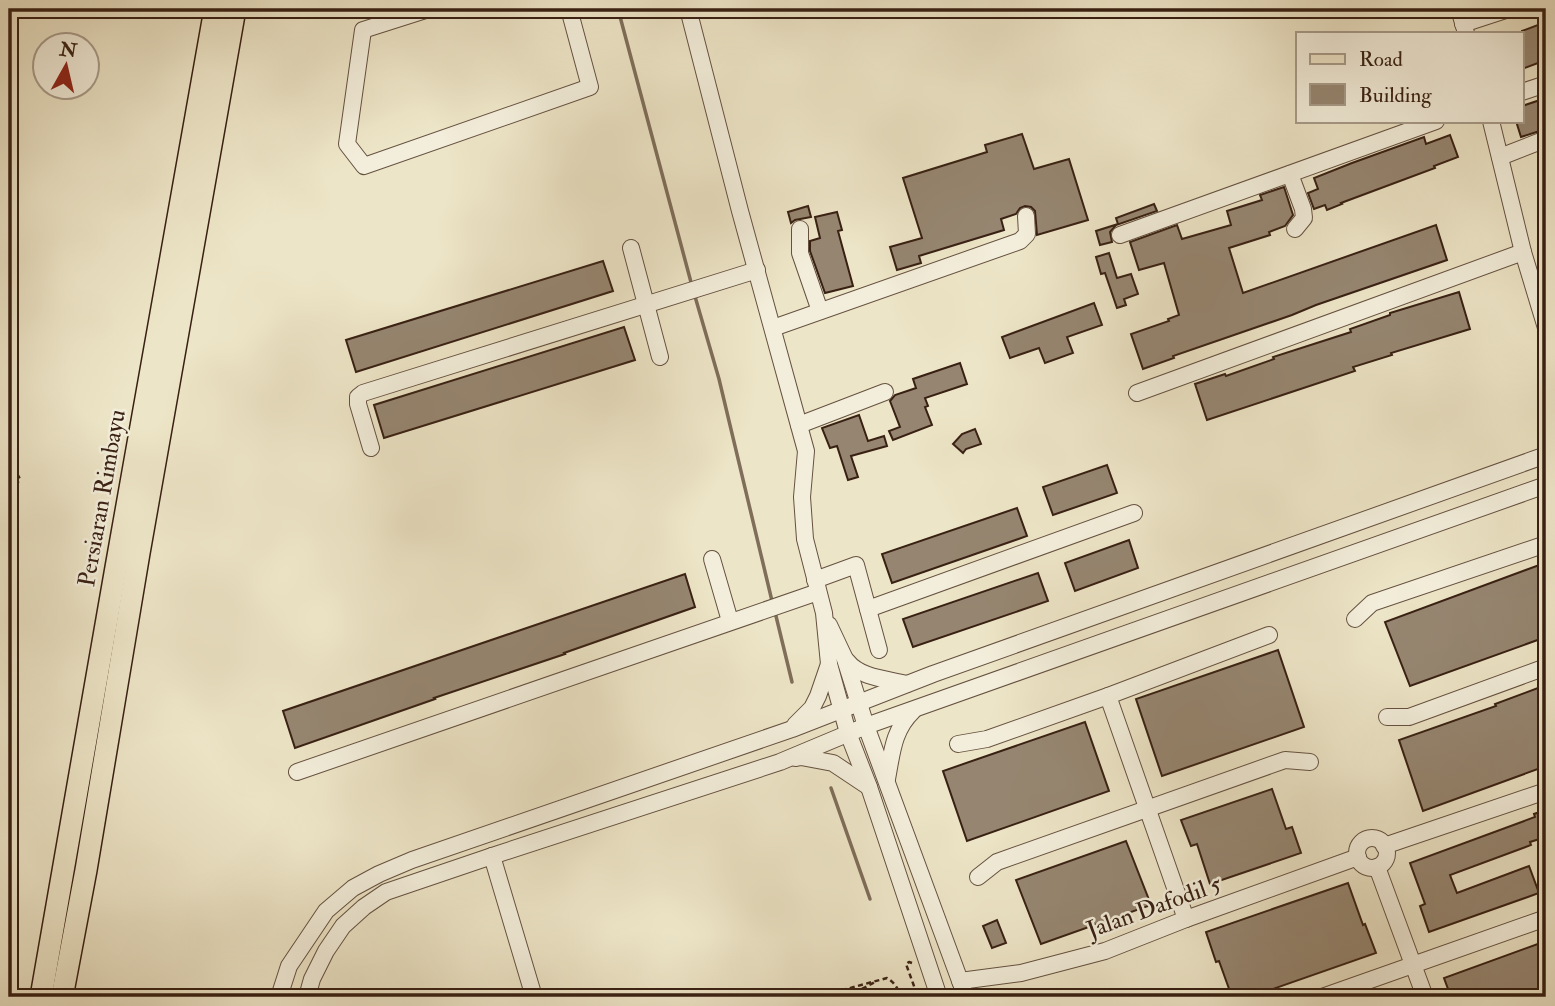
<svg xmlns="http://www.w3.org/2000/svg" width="1555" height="1006" font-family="'IM FELL Double Pica',serif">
<rect width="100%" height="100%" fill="#ede5c7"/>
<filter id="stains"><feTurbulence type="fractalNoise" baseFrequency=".00286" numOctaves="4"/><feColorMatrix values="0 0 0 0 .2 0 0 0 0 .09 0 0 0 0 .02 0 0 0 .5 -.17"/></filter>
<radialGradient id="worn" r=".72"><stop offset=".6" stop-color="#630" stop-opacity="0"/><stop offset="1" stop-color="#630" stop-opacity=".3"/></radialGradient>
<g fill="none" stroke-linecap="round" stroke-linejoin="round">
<g stroke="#7f6e5a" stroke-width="3.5">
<polyline points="618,9 692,286"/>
<polyline points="694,293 719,379 772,601"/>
<polyline points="775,612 792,682"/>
<polyline points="831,788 870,899"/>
</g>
</g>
<g fill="#968671" stroke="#382013" stroke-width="2">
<polygon points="1546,22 1546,60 1522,69 1522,31"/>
<polygon points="1546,98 1546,129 1521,137 1516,121 1522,121 1522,106"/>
<polygon points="1022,134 1034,169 1069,159 1088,220 1037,235 1035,211 1031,207 1025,206 1020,208 1016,214 1001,219 1004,230 919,256 921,263 897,270 890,247 922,238 903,178 987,152 985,145"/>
<polygon points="1450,135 1458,157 1434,166 1435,168 1341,203 1342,204 1327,210 1325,205 1314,209 1308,193 1318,189 1314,178 1352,163 1424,137 1426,144"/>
<polygon points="1284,187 1293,215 1285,226 1269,232 1270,235 1229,248 1243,293 1436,225 1447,260 1316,305 1292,315 1173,356 1174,358 1143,369 1131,334 1169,321 1168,319 1179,315 1164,263 1139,270 1130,242 1177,225 1182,239 1231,225 1227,211 1262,200 1260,195"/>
<polygon points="1154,204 1157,211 1116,225 1110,232 1112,242 1100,245 1096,231 1118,224 1116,218"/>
<polygon points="808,206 811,217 795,220 791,223 788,212"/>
<polygon points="837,212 842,230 838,231 853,286 825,293 810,251 810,241 820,238 815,217"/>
<polygon points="1109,253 1117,278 1131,274 1138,294 1124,299 1126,305 1117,308 1105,273 1101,274 1096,257"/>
<polygon points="603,261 613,291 356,372 346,340"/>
<polygon points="1459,292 1470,329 1391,353 1392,355 1353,367 1355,371 1207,420 1195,384 1225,374 1226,376 1274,359 1273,357 1351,332 1350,329 1390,315 1390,313"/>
<polygon points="1094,303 1102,325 1067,337 1073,353 1045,363 1039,348 1010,358 1002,337"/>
<polygon points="624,327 635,360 384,438 374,405"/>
<polygon points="960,363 967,384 925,398 928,406 925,407 932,425 893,440 889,431 900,427 890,401 895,395 916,388 913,379"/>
<polygon points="859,415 868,441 884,436 887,446 851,456 858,477 848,480 837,446 830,448 822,428"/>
<polygon points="975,429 981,444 966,449 963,453 953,444 962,434"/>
<polygon points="1107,465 1117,493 1053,515 1043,487"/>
<polygon points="1017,508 1027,536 892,583 882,554"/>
<polygon points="1129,540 1138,568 1075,591 1065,563"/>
<polygon points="1542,564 1546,574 1546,637 1410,686 1385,622"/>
<polygon points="1038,573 1048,601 913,647 903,619"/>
<polygon points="685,574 695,607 564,653 565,654 434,698 435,699 295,748 283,711"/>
<polygon points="1278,650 1304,727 1162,776 1136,699"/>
<polygon points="1546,685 1546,766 1423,811 1399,740 1496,706 1495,704"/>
<polygon points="1085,722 1109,791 967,841 943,771"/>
<polygon points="1272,789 1286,829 1292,827 1301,853 1210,884 1197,844 1191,846 1181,820"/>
<polygon points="1546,810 1546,837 1530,842 1531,845 1450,875 1457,893 1529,866 1539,893 1429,932 1420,906 1425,904 1410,863 1535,817 1534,814"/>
<polygon points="1126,841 1151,905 1041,944 1016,880"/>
<polygon points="1348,883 1363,925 1365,924 1376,953 1250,997 1232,997 1219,961 1216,962 1206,932"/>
<polygon points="997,920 1006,943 992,948 983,926"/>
<polygon points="1546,941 1546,997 1451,997 1444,978"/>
</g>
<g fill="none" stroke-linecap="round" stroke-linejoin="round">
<defs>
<g id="minor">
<polyline points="429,9 363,30 347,144 364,166 590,87 569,9"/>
<polyline points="688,9 740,211 806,451 802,497 805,539 824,613 829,664 848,733 869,787 939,997"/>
<polyline points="1459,9 1466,33"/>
<polyline points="1463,24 1509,9"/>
<polyline points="1522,92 1546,84"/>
<polyline points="1491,121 1523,252 1546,328"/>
<polyline points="1500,157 1546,139"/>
<polyline points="1290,174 1303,209 1304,218 1295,229"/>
<polyline points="800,229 800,253 820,311"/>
<polyline points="1120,235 1436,121"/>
<polyline points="631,248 660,357"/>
<polyline points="773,328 1020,241 1027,234 1026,216"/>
<polyline points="1137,393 1523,252"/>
<polyline points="799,425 885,392"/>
<polyline points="371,448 358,404 358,397 363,393 757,270"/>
<polyline points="712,559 730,621"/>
<polyline points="815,580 856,565 879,650"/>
<polyline points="868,609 1134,513"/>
<polyline points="1355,619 1372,603 1546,544"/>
<polyline points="829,625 845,659 866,726 966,997"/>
<path d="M847,661C860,678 887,679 907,684"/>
<polyline points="1108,696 1186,919"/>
<polyline points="1387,717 1409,717 1546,667"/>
<polyline points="795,725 812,708 818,696 829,664"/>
<polyline points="958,744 987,739 1108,696 1269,635"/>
<polyline points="796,758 801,757 833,763 869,787"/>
<polyline points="297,772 818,592"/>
<path d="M887,779C892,753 893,730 913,711"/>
<circle cx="1372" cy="853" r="15"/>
<polyline points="1384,846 1546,791"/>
<polyline points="492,856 534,997"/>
<polyline points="1377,867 1425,997"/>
<polyline points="978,877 997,862 1285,760 1310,762"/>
<polyline points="960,981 1021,973 1105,951 1186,919 1358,857"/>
<polyline points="279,997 289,966 326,911 353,888 379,874 412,860 792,729 933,674 1546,455"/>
<polyline points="307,997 312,979 326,951 343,926 364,907 386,892 492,856 780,762 866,726 1546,485"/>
<polyline points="1322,997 1546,918"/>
</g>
<g id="major">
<path d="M41,997C96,667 159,339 215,9"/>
<polyline points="62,997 86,870 139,553 235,9"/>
</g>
</defs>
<use href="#minor" stroke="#655140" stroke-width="18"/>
<use href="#major" stroke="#382013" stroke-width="24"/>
<g stroke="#382013" stroke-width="2.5" stroke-dasharray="5 3.5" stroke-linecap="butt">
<polyline points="9,459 20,479 9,496"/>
<polyline points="912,963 909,962 906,964 918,997"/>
<path d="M817,997L887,978C894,982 899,989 900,997"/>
<polyline points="847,997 875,982"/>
</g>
<use href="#minor" stroke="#f3eedb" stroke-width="16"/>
<use href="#major" stroke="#ede5c7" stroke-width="21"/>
</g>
<g text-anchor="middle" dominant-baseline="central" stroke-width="5" stroke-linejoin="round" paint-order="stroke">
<g font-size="24" fill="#382013" stroke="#f3eedb">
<text transform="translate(102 498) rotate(-80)">Persiaran Rimbayu</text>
<text transform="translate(1154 907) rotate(-20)">Jalan Dafodil 5</text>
</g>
</g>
<rect width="1555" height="1006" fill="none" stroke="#ede5c7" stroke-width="35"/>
<rect x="10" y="10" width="1534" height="985" fill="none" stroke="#382013" stroke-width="3.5"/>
<rect x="18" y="18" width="1520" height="971" fill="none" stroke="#382013" stroke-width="2"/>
<rect x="1296" y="32" width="228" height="91" fill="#f3eedb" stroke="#a89c8b" stroke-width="2"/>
<rect x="1310" y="54" width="35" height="10" fill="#ede5c7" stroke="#a89c8b" stroke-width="2"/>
<text x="1359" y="66" font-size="21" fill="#382013">Road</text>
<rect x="1310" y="84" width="35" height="21" fill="#968671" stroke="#a89c8b" stroke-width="2"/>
<text x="1359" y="102" font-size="21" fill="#382013">Building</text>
<g transform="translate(66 66) rotate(8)"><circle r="33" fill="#f3eedb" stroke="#a89c8b" stroke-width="2"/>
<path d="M0-5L12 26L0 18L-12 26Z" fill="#8f2418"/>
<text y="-10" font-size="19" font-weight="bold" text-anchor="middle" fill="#382013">N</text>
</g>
<rect width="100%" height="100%" filter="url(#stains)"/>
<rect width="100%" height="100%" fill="url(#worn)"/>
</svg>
